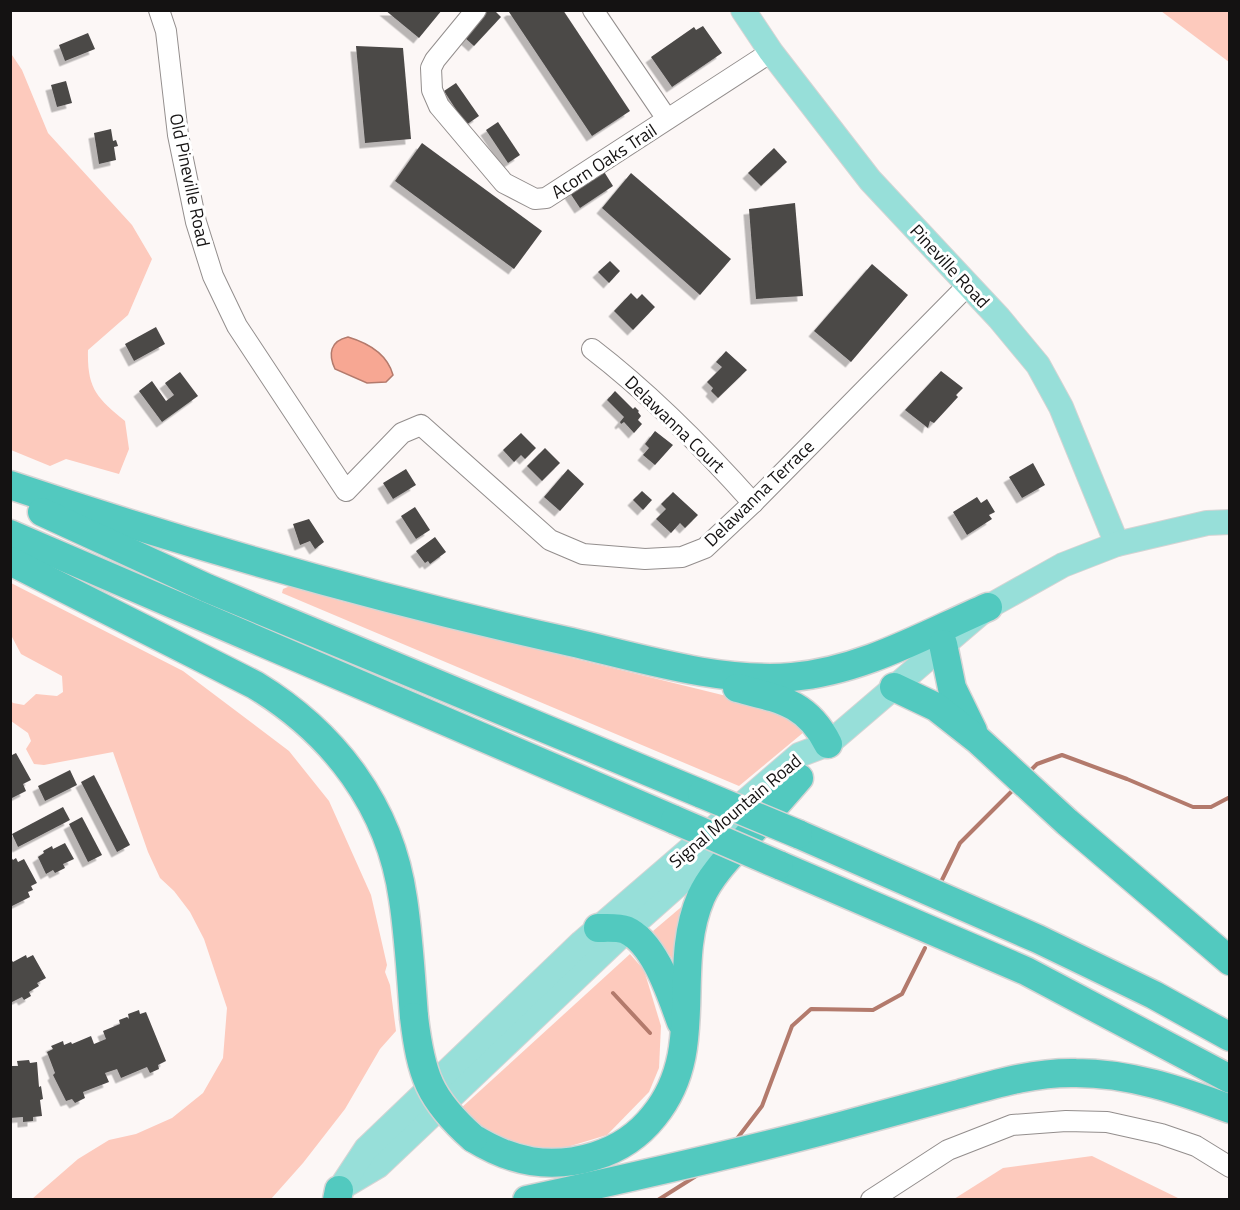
<svg xmlns="http://www.w3.org/2000/svg" width="1240" height="1210" font-family="'Titillium Web',sans-serif">
<defs>
<filter id="shadow"><feDropShadow dx="-5.5" dy="5.5" stdDeviation="0" flood-color="#0004"/></filter>
</defs>
<rect width="100%" height="100%" fill="#fcf7f6"/>
<g fill="#fdcabd">
<polygon points="1161,11 1229,11 1229,62"/>
<path d="M10,52L22,70L48,133L132,225L152,259L128,315L88,350C87,389 97,398 125,421L129,449L119,474L66,459L50,466L11,450Z"/>
<polygon points="11,583 183,671 289,751 329,801 371,895 387,965 385,972 390,985 396,1031 380,1049 345,1109 303,1163 271,1199 32,1199 78,1159 109,1140 136,1134 172,1118 203,1093 223,1058 227,1008 204,939 190,912 174,891 160,878 148,852 113,752 44,765 34,764 26,749 31,741 28,733 11,721 11,701 13,703 24,705 36,694 57,696 63,692 62,676 21,654 11,635"/>
<polygon points="290,586 341,601 787,711 810,727 739,786 282,593 283,589"/>
<polygon points="686,903 675,963 653,931"/>
<polygon points="630,954 644,970 661,1026 659,1068 649,1092 607,1135 564,1148 533,1148 501,1139 479,1126 460,1109"/>
<polygon points="1092,1156 1180,1199 954,1199 1003,1168"/>
</g>
<path fill="#f7a793" stroke="#b37a6c" stroke-width="1.5" d="M348,337C368,343 387,353 393,375L386,382L367,383L335,369C328,354 330,341 348,337Z"/>
<g fill="none" stroke-linecap="round" stroke-linejoin="round">
<g stroke="#b37a6c" stroke-width="4">
<polyline points="1028,773 1037,764 1062,755 1127,779 1193,807 1211,807 1230,797"/>
<polyline points="941,882 960,843 1016,787"/>
<polyline points="613,993 650,1033"/>
<polyline points="736,1140 762,1106 792,1026 811,1009 873,1010 902,994 925,948"/>
<polyline points="658,1200 696,1176"/>
</g>
</g>
<g fill="#4b4847" filter="url(#shadow)">
<polygon points="385,10 442,10 419,38"/>
<polygon points="487,10 494,10 501,17 474,46 464,37"/>
<polygon points="512,10 563,10 630,111 592,136 509,12"/>
<polygon points="703,26 722,53 672,87 651,57 694,27 696,30"/>
<polygon points="88,33 95,49 65,61 59,45"/>
<polygon points="356,46 403,48 411,139 365,143"/>
<polygon points="66,81 72,103 57,107 51,85"/>
<polygon points="456,83 479,116 466,125 444,91"/>
<polygon points="498,122 520,155 508,163 486,130"/>
<polygon points="111,129 113,141 116,140 118,146 114,147 116,160 99,164 94,133"/>
<polygon points="422,143 542,231 514,269 395,181"/>
<polygon points="774,148 787,162 761,186 748,173"/>
<polygon points="603,170 613,186 580,208 570,193"/>
<polygon points="631,173 731,259 700,295 602,208"/>
<polygon points="795,203 803,296 756,299 749,209"/>
<polygon points="610,261 620,271 609,283 598,272"/>
<polygon points="872,264 908,295 851,362 814,331"/>
<polygon points="631,293 637,299 642,294 655,307 633,330 614,311"/>
<polygon points="156,327 165,344 134,361 125,344"/>
<polygon points="726,351 747,370 718,398 711,391 713,388 707,382 722,367 716,362"/>
<polygon points="941,371 963,388 956,395 958,397 934,423 930,421 928,428 905,410"/>
<polygon points="180,372 198,396 162,422 139,391 152,381 166,401 174,395 165,383"/>
<polygon points="615,391 633,409 635,407 639,411 638,412 641,416 638,420 642,424 634,433 624,422 621,424 620,422 624,417 607,400"/>
<polygon points="655,431 673,445 655,465 643,455 649,448 645,444"/>
<polygon points="521,433 536,448 525,459 521,455 514,462 503,450"/>
<polygon points="545,448 560,463 542,481 527,466"/>
<polygon points="1033,463 1045,485 1022,498 1009,477"/>
<polygon points="406,469 416,485 393,499 383,483"/>
<polygon points="568,469 584,484 560,511 544,497"/>
<polygon points="642,491 652,500 643,510 633,500"/>
<polygon points="673,492 698,515 685,528 680,523 671,533 656,519 666,509 661,504"/>
<polygon points="977,497 981,503 987,499 995,512 989,515 992,519 967,535 953,512"/>
<polygon points="415,507 430,530 416,539 401,516"/>
<polygon points="309,519 324,542 315,549 310,541 300,545 293,524"/>
<polygon points="435,537 446,552 430,564 428,561 425,563 416,551"/>
<polygon points="16,753 31,780 23,784 26,791 10,799 10,756"/>
<polygon points="70,770 77,785 45,801 38,786"/>
<polygon points="94,775 130,845 117,852 81,782"/>
<polygon points="63,807 70,820 18,847 12,834"/>
<polygon points="82,817 102,855 88,862 69,824"/>
<polygon points="65,843 74,859 63,864 65,868 55,873 53,870 46,874 38,857 44,853 43,851 52,846 53,849"/>
<polygon points="10,856 13,860 16,858 18,862 24,859 37,883 31,886 33,890 28,892 30,897 10,907"/>
<polygon points="26,955 27,958 33,955 46,978 37,983 39,986 29,992 31,996 24,1000 22,997 10,1003 10,958 13,962"/>
<polygon points="139,1010 140,1014 146,1012 166,1061 158,1065 159,1069 150,1073 147,1067 121,1078 117,1069 105,1073 109,1082 83,1092 85,1098 75,1103 72,1099 66,1101 53,1075 55,1073 47,1052 53,1049 51,1046 63,1041 64,1045 71,1042 72,1044 91,1036 94,1044 106,1039 103,1031 120,1024 119,1020 127,1017 129,1019 128,1014"/>
<polygon points="29,1060 30,1063 37,1062 39,1087 41,1086 43,1099 40,1100 42,1116 33,1117 33,1121 23,1122 23,1117 10,1118 10,1066 18,1066 17,1061"/>
</g>
<g fill="none" stroke-linecap="round" stroke-linejoin="round">
<defs>
<g id="minor">
<polyline points="159,10 166,31 178,135 196,222 213,276 237,326 346,491 402,433 421,425 550,540 583,554 645,559 682,557 705,548 753,503 968,285"/>
<polyline points="476,10 435,60 431,68 432,90 439,106 504,183 535,199 546,198 771,52"/>
<polyline points="593,10 667,119"/>
<path d="M592,349C652,395 703,447 753,503"/>
<polyline points="871,1200 948,1150 1012,1125 1066,1121 1107,1122 1161,1134 1196,1146 1230,1167"/>
</g>
<g id="major">
<polyline points="743,10 771,52 870,180 999,318 1038,365 1061,407 1117,544"/>
<polyline points="346,1185 378,1166 627,930 734,835"/>
<polyline points="339,1190 366,1149 582,942 799,755 828,744 988,607 1063,565 1117,544 1207,523 1230,522"/>
</g>
<g id="highway">
<path d="M10,485C195,547 381,600 571,642C640,658 720,683 792,677C862,671 924,635 988,607"/>
<polyline points="42,512 207,588 702,794"/>
<polyline points="10,534 675,820"/>
<path d="M10,561L255,685C334,733 390,806 403,899C409,938 411,978 414,1017"/>
<polyline points="943,644 952,688 973,731"/>
<polyline points="894,687 936,707 978,740 1067,822 1230,961"/>
<path d="M737,688C779,699 807,702 828,744"/>
<polyline points="798,834 1038,939 1154,995 1230,1037"/>
<polyline points="779,865 1026,971 1230,1079"/>
<path d="M598,928C607,928 618,927 626,930C655,943 671,995 681,1022"/>
<path d="M473,1138C512,1162 550,1170 595,1156C618,1149 639,1135 654,1116C708,1050 670,969 701,897C711,875 729,857 745,839C763,819 781,799 799,778"/>
<polyline points="337,1200 339,1190"/>
<path d="M527,1200C633,1177 737,1154 841,1126C879,1116 917,1105 955,1095C995,1084 1034,1072 1076,1073C1129,1073 1180,1090 1230,1109"/>
</g>
</defs>
<use href="#minor" stroke="#938e8d" stroke-width="22"/>
<use href="#major" stroke="#d5d4d4" stroke-width="26"/>
<use href="#highway" stroke="#d5d4d4" stroke-width="31"/>
<use href="#minor" stroke="#fff" stroke-width="20"/>
<use href="#major" stroke="#97dfd9" stroke-width="24"/>
<use href="#highway" stroke="#52c9bf" stroke-width="28"/>
<defs>
<g id="highway-bridge">
<polyline points="702,794 798,834"/>
<polyline points="675,820 779,865"/>
<path d="M414,1017C421,1075 429,1099 473,1138"/>
</g>
</defs>
<use href="#highway-bridge" stroke="#d5d4d4" stroke-width="31" stroke-linecap="butt"/>
<use href="#highway-bridge" stroke="#52c9bf" stroke-width="28"/>
</g>
<g text-anchor="middle" dominant-baseline="central" stroke-width="6" stroke-linejoin="round" paint-order="stroke">
<g font-size="18" fill="#141212" stroke="#fff">
<text transform="translate(604 161) rotate(-33)">Acorn Oaks Trail</text>
<text transform="translate(190 180) rotate(78)">Old Pineville Road</text>
<text transform="translate(950 266) rotate(47)">Pineville Road</text>
<text transform="translate(675 424) rotate(44)">Delawanna Court</text>
<text transform="translate(759 493) rotate(-44)">Delawanna Terrace</text>
<text transform="translate(735 811) rotate(-40)">Signal Mountain Road</text>
</g>
</g>
<rect width="1240" height="1210" fill="none" stroke="#141212" stroke-width="24"/>
</svg>
